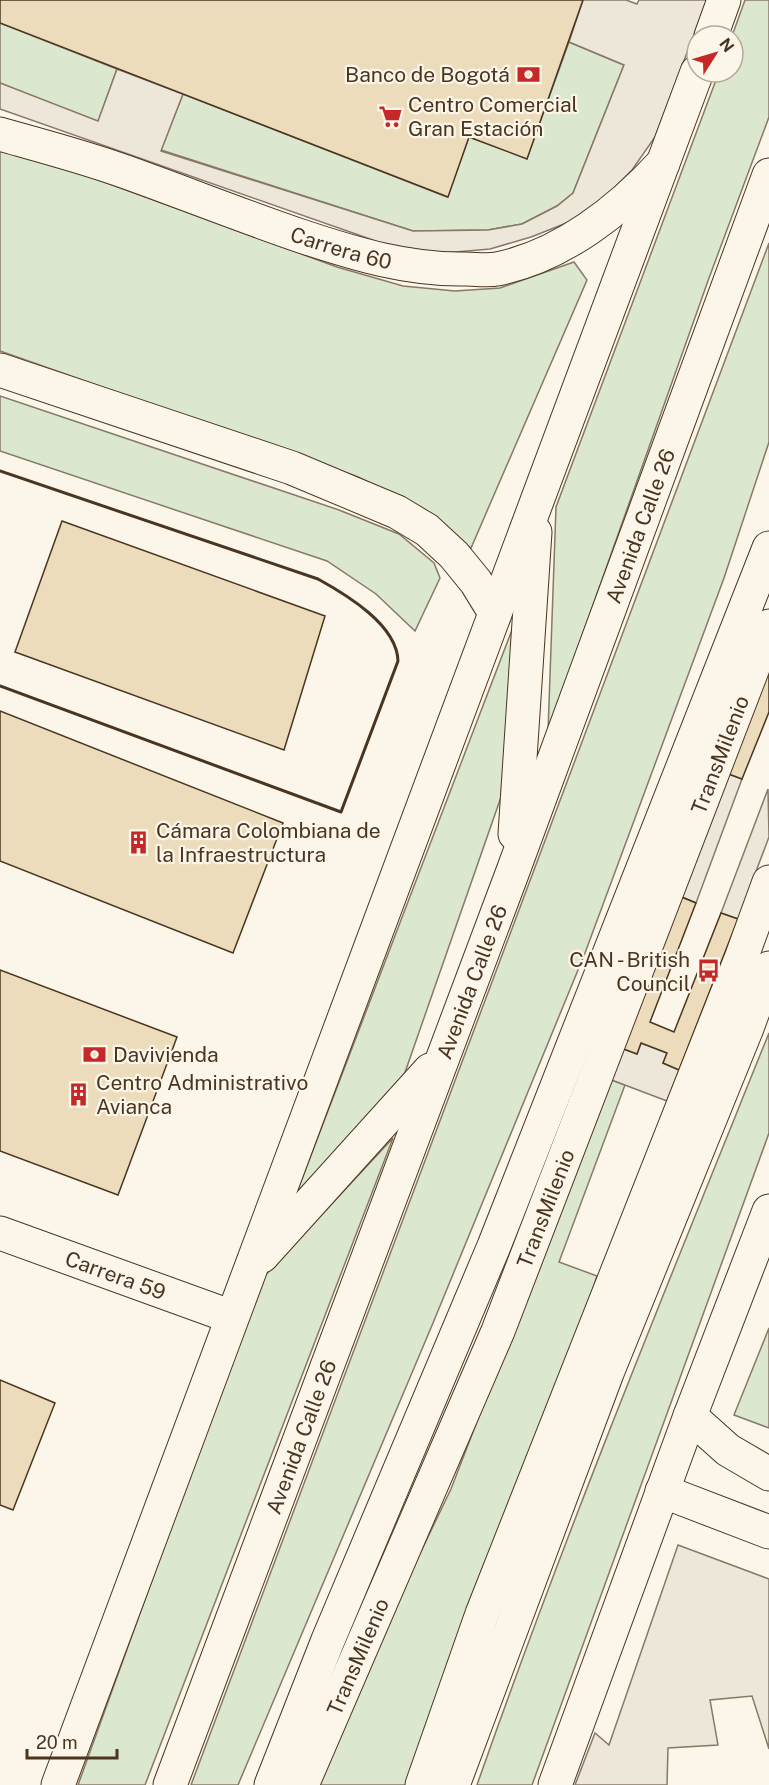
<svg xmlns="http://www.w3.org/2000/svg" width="769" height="1785" font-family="'Public Sans',sans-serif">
<rect width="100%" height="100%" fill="#fbf6e9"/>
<g fill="#dce7d0" stroke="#887966" stroke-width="1.5">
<polygon points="745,0 769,0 769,117 709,278 548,732 556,507 719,72 733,72 732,36"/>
<polygon points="0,23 117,69 98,122 0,83"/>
<polygon points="569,42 624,65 573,193 557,206 522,224 488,230 413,231 161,150 183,94 447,197 469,137 527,158"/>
<polygon points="0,144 337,267 403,286 455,291 500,288 574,262 587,280 471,548 415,505 358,477 0,351"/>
<polygon points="769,243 769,442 724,578 585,953 433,1323 238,1785 191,1785"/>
<polygon points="0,396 339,510 399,534 434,563 440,578 415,631 376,594 327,561 0,451"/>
<polygon points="515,622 501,797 402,1081 297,1192"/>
<path d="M769,1033V1133L532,1785H477C566,1531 668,1283 769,1033Z"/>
<polygon points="609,1079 625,1085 559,1262 597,1276 583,1320 408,1785 316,1785 349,1701 451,1489"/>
<polygon points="393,1138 145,1785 78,1785 260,1281"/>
<polygon points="769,1328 769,1428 734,1415"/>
</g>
<g fill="#ede7d9" stroke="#887966" stroke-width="1.5">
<polygon points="583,0 626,0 637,4 639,0 707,0 655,137 632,170 606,196 569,222 531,237 490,249 433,254 390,246 0,109 0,83 98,121 117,69 183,94 161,151 413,231 488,230 522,224 557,206 573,193 624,65 569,42"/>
<polygon points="726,773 742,779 696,903 680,896"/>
<polygon points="768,789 769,837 738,919 721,913"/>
<polygon points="641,1043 667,1053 663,1063 679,1070 667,1101 609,1079 621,1048 637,1054"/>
<polygon points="678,1545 769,1579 769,1749 752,1696 710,1700 718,1745 668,1748 667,1785 575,1785 595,1733 609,1745"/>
</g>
<g fill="#ecdcbc" stroke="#4a3520" stroke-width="1.5">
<polygon points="0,0 583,0 527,159 469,137 448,197 0,23"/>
<polygon points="62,521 325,616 284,750 15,652"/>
<polygon points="769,664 769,712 742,779 726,773"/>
<polygon points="0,711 283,823 233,953 0,861"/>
<polygon points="679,896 696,903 650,1022 674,1032 721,913 738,919 679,1070 663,1063 667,1053 641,1043 637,1054 621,1048"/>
<polygon points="0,970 177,1037 118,1195 0,1151"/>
<polygon points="0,1380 55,1403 13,1510 0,1505"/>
</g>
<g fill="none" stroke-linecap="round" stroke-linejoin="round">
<defs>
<g id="minor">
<path id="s1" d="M0,134C42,146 85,157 126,172C185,193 242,216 301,236C355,254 408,270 465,269C476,269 487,271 497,269C562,256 620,210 663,163"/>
<polyline points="0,370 292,468 397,512 427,530 454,555 476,582 495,613"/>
<path id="s2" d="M0,1233L232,1317"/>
<polyline points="690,1416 728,1450 769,1474"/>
<polyline points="662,1491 769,1532"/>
<path id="s3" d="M302,1785L498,1331L769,626"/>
<polyline points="422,1785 482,1614 742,956 769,882"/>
</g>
<g id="major">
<polyline points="711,36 724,0"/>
<polyline points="515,834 535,532"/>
<polyline points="262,1256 430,1070"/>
<polyline points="58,1785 697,72"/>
<path id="s4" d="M170,1785L513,871L769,175"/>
<polyline points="271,1785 328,1640 494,1246 769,548"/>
<polyline points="453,1785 607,1373 747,1028 769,968"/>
<polyline points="555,1785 690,1416 769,1211"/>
</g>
</defs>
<use href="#minor" stroke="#4a3520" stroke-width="35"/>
<use href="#major" stroke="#4a3520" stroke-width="35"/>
<use href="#minor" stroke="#fbf6e9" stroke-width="33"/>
<use href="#major" stroke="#fbf6e9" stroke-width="33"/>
<path stroke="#4a3520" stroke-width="3" d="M0,471L318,579C347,595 397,625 398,661L341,812L0,686"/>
</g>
<defs>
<symbol id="bank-bare" viewBox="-9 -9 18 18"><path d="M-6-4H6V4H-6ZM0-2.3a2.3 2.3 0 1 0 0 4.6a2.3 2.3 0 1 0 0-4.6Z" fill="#c62828" stroke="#fbf6e9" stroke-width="2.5" paint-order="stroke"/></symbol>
<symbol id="supermarket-bare" viewBox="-9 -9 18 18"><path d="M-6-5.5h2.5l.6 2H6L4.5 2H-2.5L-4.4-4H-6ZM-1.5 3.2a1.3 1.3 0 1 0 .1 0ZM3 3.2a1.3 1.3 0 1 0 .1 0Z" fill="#c62828" stroke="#fbf6e9" stroke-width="2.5" paint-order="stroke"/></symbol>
<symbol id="building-bare" viewBox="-9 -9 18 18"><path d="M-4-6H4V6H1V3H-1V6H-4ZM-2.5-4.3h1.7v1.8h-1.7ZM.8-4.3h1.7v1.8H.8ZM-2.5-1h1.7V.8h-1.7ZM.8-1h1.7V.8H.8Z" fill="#c62828" stroke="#fbf6e9" stroke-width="2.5" paint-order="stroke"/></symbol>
<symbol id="bus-bare" viewBox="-9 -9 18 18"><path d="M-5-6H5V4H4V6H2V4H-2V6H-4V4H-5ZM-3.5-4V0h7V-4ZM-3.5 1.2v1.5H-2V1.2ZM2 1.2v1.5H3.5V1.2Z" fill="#c62828" stroke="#fbf6e9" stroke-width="2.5" paint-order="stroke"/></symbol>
</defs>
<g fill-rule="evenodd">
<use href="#bank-bare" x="512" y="58" width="33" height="33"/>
<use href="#supermarket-bare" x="374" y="100" width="33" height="33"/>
<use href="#building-bare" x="122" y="826" width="33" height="33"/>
<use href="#bus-bare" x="692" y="954" width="33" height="33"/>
<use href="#bank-bare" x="78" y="1038" width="33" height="33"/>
<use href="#building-bare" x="62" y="1078" width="33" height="33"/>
</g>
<g text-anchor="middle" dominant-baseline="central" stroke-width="4.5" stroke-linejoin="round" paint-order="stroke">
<g font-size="21" fill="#4a3520" stroke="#fbf6e9" text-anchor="start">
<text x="510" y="74" text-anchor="end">Banco de Bogotá</text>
<text x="408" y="104">Centro Comercial<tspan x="408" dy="24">Gran Estación</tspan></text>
<text x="156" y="830">Cámara Colombiana de<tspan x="156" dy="24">la Infraestructura</tspan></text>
<text x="690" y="959" text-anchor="end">CAN - British<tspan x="690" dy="24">Council</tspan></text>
<text x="113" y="1054">Davivienda</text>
<text x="96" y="1082">Centro Administrativo<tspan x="96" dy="24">Avianca</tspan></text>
</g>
<g font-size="21" fill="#4a3520" stroke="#fbf6e9">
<text stroke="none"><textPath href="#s1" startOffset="360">Carrera 60</textPath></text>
<text stroke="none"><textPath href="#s4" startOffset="1344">Avenida Calle 26</textPath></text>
<text stroke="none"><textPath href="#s3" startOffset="1112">TransMilenio</textPath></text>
<text stroke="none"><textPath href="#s4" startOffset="858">Avenida Calle 26</textPath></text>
<text stroke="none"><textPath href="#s3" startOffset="626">TransMilenio</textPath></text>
<text stroke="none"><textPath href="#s2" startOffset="123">Carrera 59</textPath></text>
<text stroke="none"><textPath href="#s4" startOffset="372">Avenida Calle 26</textPath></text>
<text stroke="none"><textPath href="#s3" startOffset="140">TransMilenio</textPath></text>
</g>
</g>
<g transform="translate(715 54) rotate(53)"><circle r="28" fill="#fbf6e9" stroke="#b4a999" stroke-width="1.5"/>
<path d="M0-4.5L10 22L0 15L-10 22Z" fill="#c62828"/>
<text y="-9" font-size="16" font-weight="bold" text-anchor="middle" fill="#4a3520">N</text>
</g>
<path d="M27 1749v9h90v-9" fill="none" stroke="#4a3520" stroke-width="3"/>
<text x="36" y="1749" font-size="18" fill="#4a3520" stroke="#fbf6e9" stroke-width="4.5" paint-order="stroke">20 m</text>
</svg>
